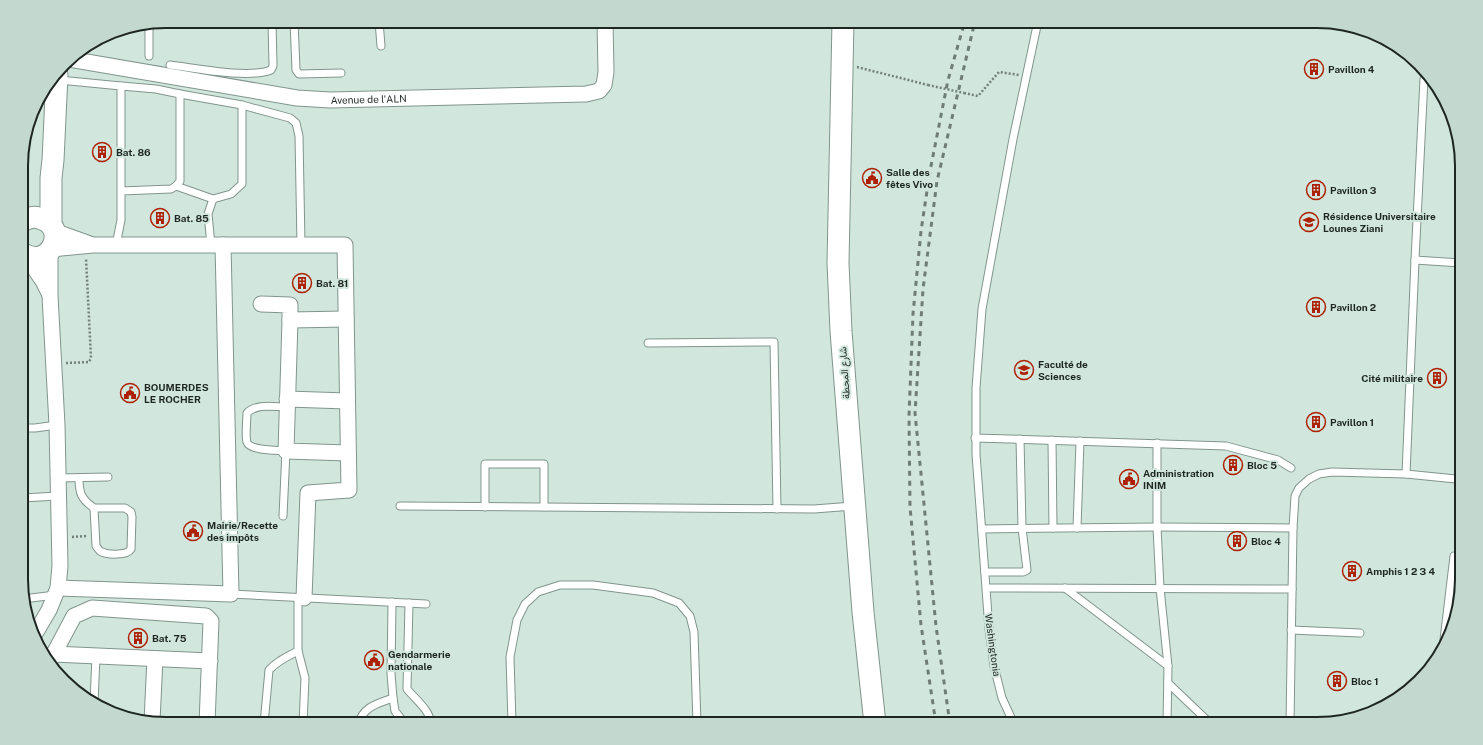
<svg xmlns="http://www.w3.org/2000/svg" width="1483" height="745" font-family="'Public Sans',Vazirmatn,sans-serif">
<rect width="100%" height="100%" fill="#d1e7de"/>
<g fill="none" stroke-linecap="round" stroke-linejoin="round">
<defs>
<g id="lane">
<polyline points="294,21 296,70 299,74 341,73"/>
<polyline points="379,21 381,46"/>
<polyline points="149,24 149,56"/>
<path d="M170,65C195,68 249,79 271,70L273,66L272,21"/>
<polyline points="1424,79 1415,260 1461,263"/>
<polyline points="59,80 121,86"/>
<polyline points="180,94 242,105 290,118 296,123 299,136 301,245"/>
<polyline points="176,186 213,199"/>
<polyline points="116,245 121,220 121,86 156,89 180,94 180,181 176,186 171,189 121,191"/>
<polyline points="211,245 208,214 213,199 231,194 242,184 242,105"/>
<polyline points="648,343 774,342 777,509"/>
<polyline points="22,428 35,428 57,425"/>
<polyline points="975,438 1226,446 1278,460 1291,468"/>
<polyline points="1052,440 1053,528"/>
<polyline points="1157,443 1157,527 1160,588 1168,666 1167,724"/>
<polyline points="1406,474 1415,260"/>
<polyline points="58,478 108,477"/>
<path d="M79,478C79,493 81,499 94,508L96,546C97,547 98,549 100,551C106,555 127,556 131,549L132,517L131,512L125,508H94"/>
<polyline points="22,498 58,496"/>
<polyline points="400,506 814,509 853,506"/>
<polyline points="485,507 485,464 544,464 544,507"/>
<path d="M283,516L286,451C277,450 250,451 247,442C245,436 247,420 247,413C257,403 274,407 287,407"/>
<polyline points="1077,528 1080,441"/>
<polyline points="982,529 1157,527 1293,528"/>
<polyline points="985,572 1023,572 1027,570 1022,528 1020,439"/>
<polyline points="987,588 1292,589"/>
<polyline points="1065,588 1168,666"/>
<polyline points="231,594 426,604"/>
<polyline points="298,598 298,651 305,678 303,724"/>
<polyline points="23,599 55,595"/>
<polyline points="392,602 391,674 393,698 395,711 402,720 408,724"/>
<path d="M409,603L407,689C416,700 430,710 431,724"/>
<polyline points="1291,630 1360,633"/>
<polyline points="1443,648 1454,556"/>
<polyline points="1168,683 1211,724"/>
<polyline points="94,703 96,656"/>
<path d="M264,724L269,670C277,661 288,656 298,651"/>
<path d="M358,724C364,706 377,704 393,698"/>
<polyline points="512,724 510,657 517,620 525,604 538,592 560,585 593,585 653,593 679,603 690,616 694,632 697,724"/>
<polyline points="1014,724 1002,698 994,666 989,629 976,454 976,388 982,309 1013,139 1038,21"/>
<polyline points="1290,724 1293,528 1295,496 1299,488 1309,479 1319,474 1332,472 1406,474 1456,479 1462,481"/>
</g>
<g id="street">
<path id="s1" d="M69,59L297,98L330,100L586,94L599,91L604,85L606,72L605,21"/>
<polyline points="54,231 90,244"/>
<polyline points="51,249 93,245 345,245 349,490 308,493 304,598"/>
<polyline points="25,255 43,281 49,293"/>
<polyline points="261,304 290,305 290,320 346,319"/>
<polyline points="290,320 286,451 348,453"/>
<polyline points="287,399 347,401"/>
<polyline points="58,588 231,594 223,245"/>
<polyline points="36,632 49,610 58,588 60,566 57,425 50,296 50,251"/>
<polyline points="53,654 210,661"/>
<polyline points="49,663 74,616 92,608 206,616 211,621 207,724"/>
<polyline points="152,721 155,659"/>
</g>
<g id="secondary">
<polyline points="843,21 838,263 841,331 863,612 875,724"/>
<path d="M21,222C27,218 33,216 39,218C71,226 50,272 22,253"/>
<polyline points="51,224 51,178 53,160 57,75"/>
</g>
</defs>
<use href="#lane" stroke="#81958d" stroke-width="9"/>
<use href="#street" stroke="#81958d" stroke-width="17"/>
<use href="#secondary" stroke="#81958d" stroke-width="23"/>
<g stroke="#73817b" stroke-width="2.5" stroke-dasharray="2 2" stroke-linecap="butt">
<polyline points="857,67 928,85"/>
<polyline points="964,93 978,96 999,72 1019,75"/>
<polyline points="66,363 89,362 91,358 86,258"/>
<polyline points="72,537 87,536"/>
</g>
<use href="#lane" stroke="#fff" stroke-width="7"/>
<use href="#street" stroke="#fff" stroke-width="15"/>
<use href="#secondary" stroke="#fff" stroke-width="21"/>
<g stroke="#6f7d78" stroke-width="3" stroke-dasharray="5 5" stroke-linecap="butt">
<polyline points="936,724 921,625 910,507 909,416 913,314 921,231 930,171 948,80 965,21"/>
<polyline points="950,724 936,626 915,413 923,289 937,181 975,21"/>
</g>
<polyline stroke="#73817b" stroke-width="2.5" stroke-dasharray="2 2" stroke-linecap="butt" points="928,85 964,93"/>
</g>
<defs>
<symbol id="building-ring" viewBox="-11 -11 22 22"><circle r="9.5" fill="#d1e7de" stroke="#ae2003" stroke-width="1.5"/><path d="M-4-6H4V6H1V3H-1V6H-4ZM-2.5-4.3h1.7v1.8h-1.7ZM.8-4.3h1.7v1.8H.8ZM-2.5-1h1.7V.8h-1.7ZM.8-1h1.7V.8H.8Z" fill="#ae2003"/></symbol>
<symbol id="civic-ring" viewBox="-11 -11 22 22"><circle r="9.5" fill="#d1e7de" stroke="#ae2003" stroke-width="1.5"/><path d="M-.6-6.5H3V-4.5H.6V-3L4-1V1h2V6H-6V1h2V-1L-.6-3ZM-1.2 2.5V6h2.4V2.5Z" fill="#ae2003"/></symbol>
<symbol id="university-ring" viewBox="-11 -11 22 22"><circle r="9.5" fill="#d1e7de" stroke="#ae2003" stroke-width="1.5"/><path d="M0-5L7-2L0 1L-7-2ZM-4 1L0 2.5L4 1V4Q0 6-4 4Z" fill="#ae2003"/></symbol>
</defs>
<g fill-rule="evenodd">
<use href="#building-ring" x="1303" y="58" width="22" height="22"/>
<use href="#building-ring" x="91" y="141" width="22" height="22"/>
<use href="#civic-ring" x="861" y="167" width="22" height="22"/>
<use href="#building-ring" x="1305" y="179" width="22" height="22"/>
<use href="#building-ring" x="149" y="207" width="22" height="22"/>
<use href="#university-ring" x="1298" y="211" width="22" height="22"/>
<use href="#building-ring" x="291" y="272" width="22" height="22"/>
<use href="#building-ring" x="1305" y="296" width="22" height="22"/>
<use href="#university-ring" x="1013" y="359" width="22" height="22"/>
<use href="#building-ring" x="1426" y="367" width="22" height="22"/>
<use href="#civic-ring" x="119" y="382" width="22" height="22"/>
<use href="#building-ring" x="1305" y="411" width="22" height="22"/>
<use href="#building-ring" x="1222" y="454" width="22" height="22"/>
<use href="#civic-ring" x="1118" y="468" width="22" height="22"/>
<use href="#civic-ring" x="182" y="520" width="22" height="22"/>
<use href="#building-ring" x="1226" y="530" width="22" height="22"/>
<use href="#building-ring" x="1341" y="560" width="22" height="22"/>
<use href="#building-ring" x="127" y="627" width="22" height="22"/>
<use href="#civic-ring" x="363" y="649" width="22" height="22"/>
<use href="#building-ring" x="1326" y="670" width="22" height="22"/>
</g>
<g text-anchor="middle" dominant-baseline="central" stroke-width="4" stroke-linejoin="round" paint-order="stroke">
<g font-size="10" font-weight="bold" fill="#1e2623" stroke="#d1e7de" text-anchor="start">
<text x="1328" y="69">Pavillon 4</text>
<text x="116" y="152">Bat. 86</text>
<text x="886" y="172">Salle des<tspan x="886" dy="12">fêtes Vivo</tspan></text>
<text x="1330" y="190">Pavillon 3</text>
<text x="1323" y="216">Résidence Universitaire<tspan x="1323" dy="12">Lounes Ziani</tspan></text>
<text x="174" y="218">Bat. 85</text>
<text x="316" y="283">Bat. 81</text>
<text x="1330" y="307">Pavillon 2</text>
<text x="1038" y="364">Faculté de<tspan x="1038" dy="12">Sciences</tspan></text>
<text x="1423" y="378" text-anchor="end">Cité militaire</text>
<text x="144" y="387">BOUMERDES<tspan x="144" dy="12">LE ROCHER</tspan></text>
<text x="1330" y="422">Pavillon 1</text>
<text x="1247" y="465">Bloc 5</text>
<text x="1143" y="473">Administration<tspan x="1143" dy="12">INIM</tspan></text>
<text x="207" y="525">Mairie/Recette<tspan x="207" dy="12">des impôts</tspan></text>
<text x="1251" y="541">Bloc 4</text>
<text x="1366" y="571">Amphis 1 2 3 4</text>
<text x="152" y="638">Bat. 75</text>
<text x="388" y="654">Gendarmerie<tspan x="388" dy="12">nationale</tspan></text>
<text x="1351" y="681">Bloc 1</text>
</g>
<g font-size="10" fill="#1e2623" stroke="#d1e7de">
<text stroke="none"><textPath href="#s1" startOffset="303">Avenue de l'ALN</textPath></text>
<text transform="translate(844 373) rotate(-94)">شارع المحطة</text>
<text transform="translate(993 645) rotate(82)">Washingtonia</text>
</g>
</g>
<path d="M0 0H1483V745H0ZM166 28H1317A138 138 0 0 1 1455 166V579A138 138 0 0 1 1317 717H166A138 138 0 0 1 28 579V166A138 138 0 0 1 166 28Z" fill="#c3d8cf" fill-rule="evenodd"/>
<path fill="none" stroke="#1e2623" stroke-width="2" d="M166 28H1317A138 138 0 0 1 1455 166V579A138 138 0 0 1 1317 717H166A138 138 0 0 1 28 579V166A138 138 0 0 1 166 28Z"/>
</svg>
